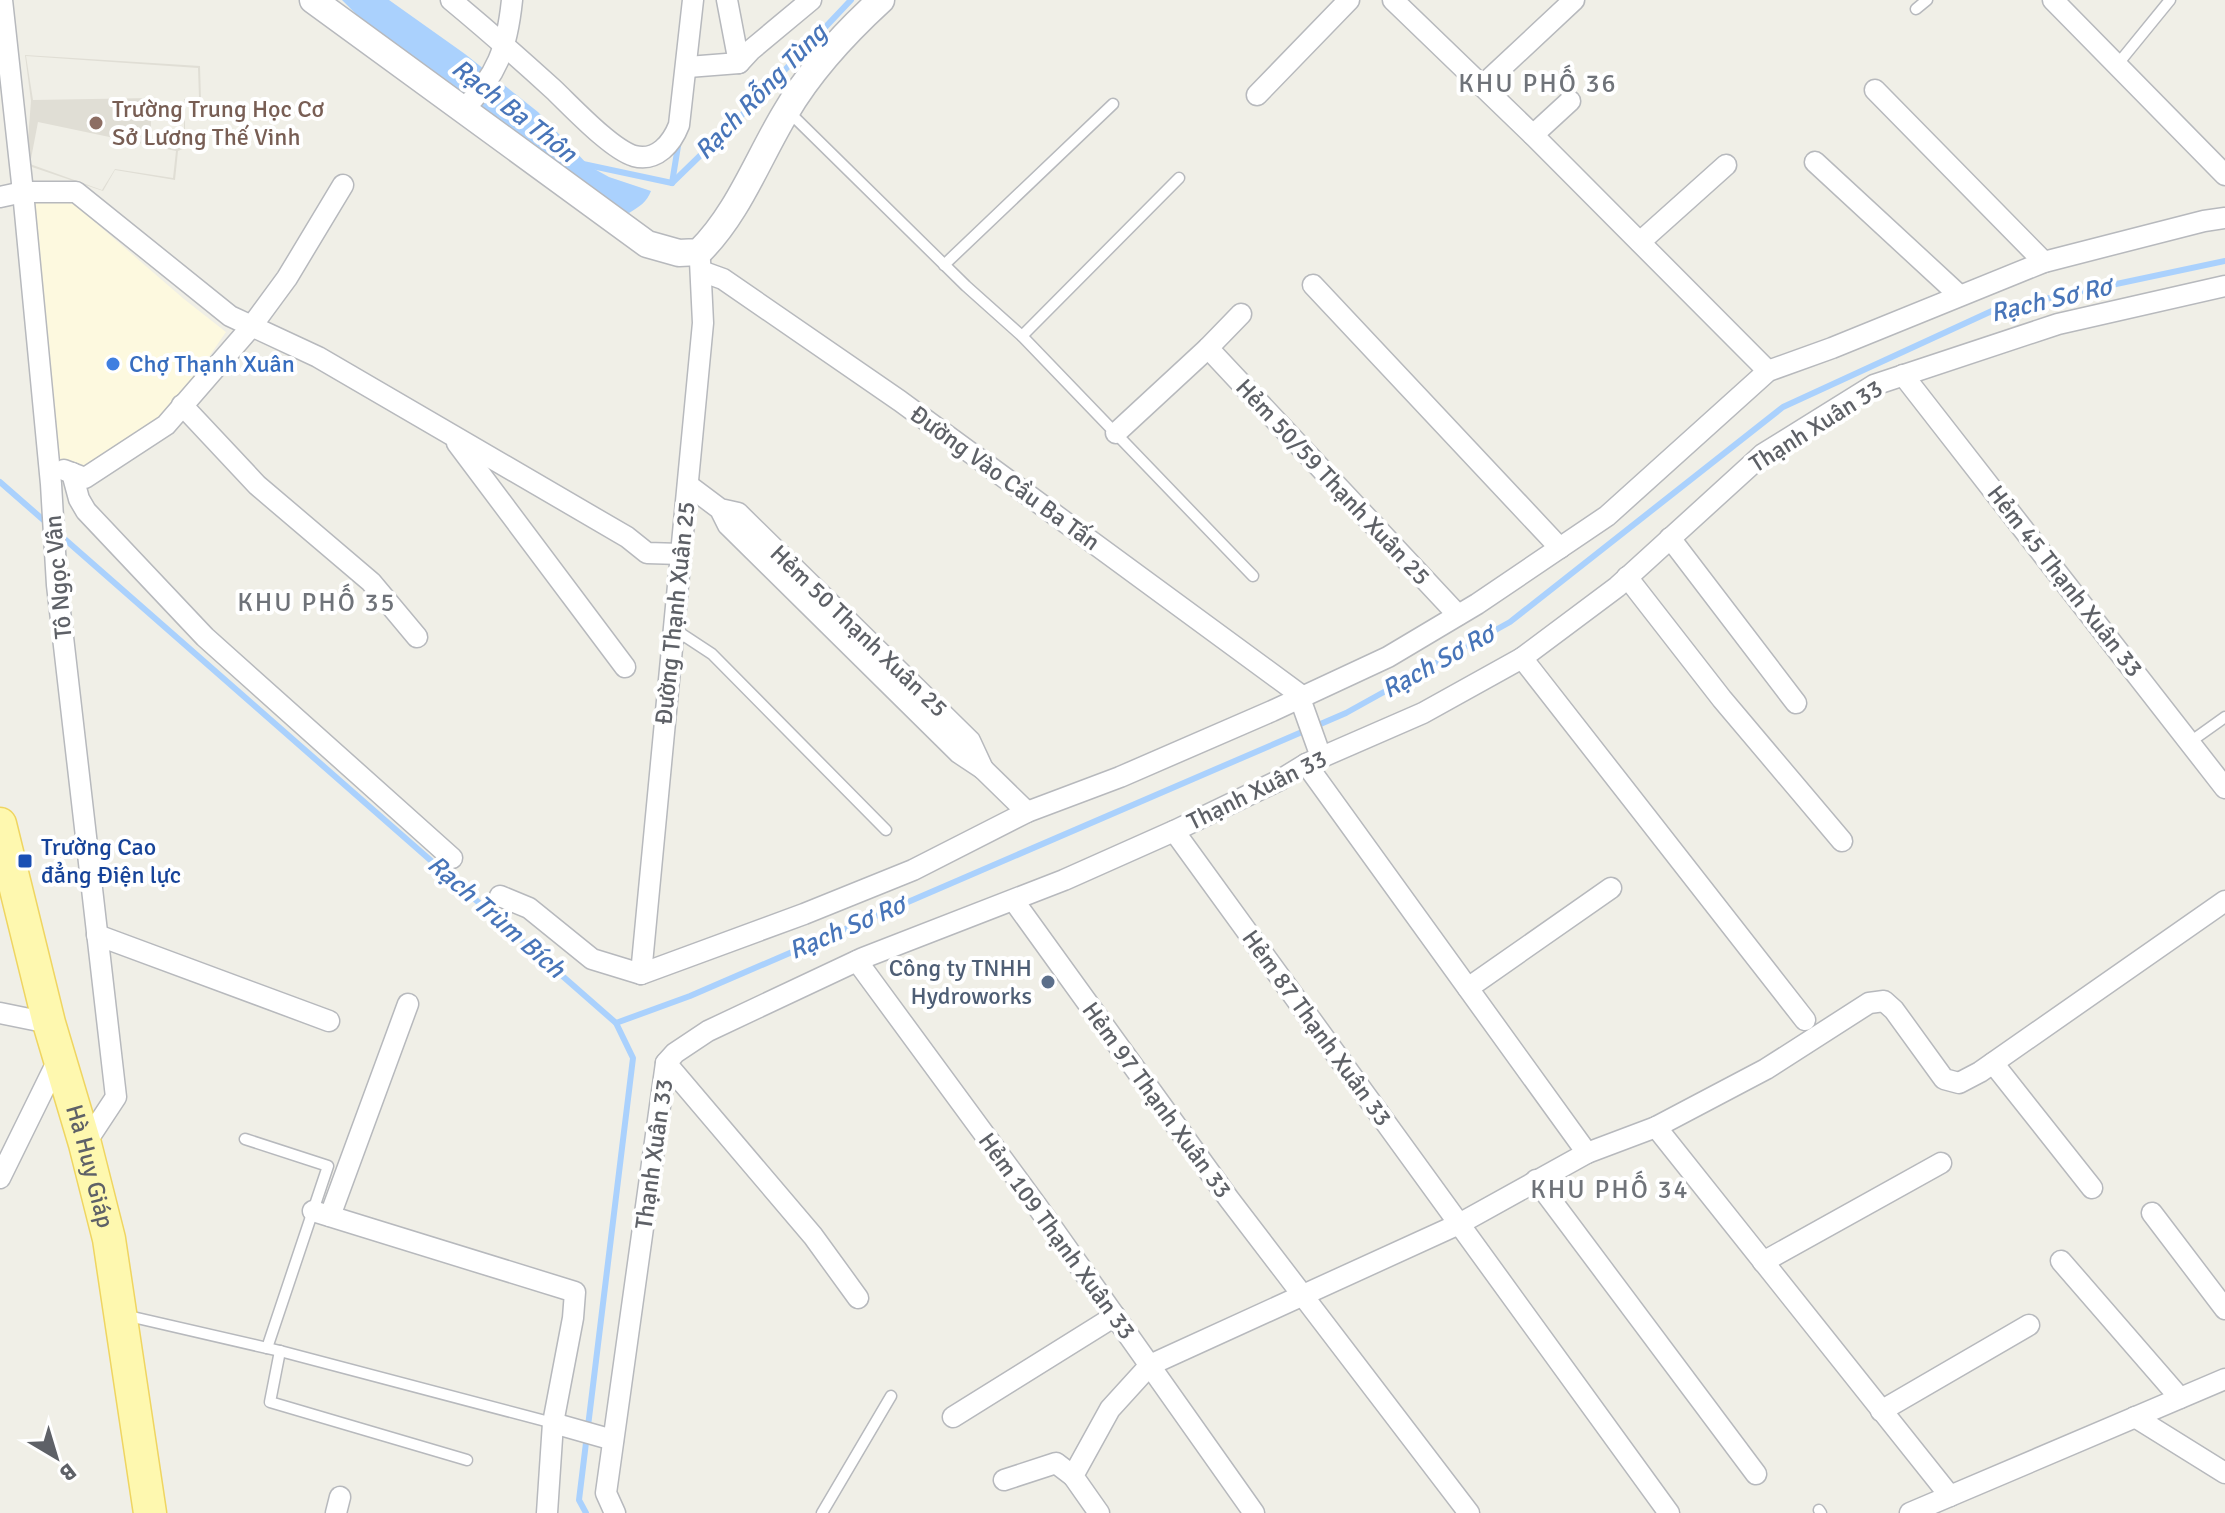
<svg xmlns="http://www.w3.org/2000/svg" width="2225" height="1513" font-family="Signika,sans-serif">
<rect width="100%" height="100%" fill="#f0efe7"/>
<polygon fill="#fdf9df" points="31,198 74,204 184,299 226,332 173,409 95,475 60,461"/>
<path fill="#e0ded5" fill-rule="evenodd" d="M25,55L200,66L201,99L185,101V148L178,151L175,180L115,170L103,191L26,165L31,101ZM26,56L198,68L199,98L184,99V147L151,143V98L33,100ZM38,122L176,151L173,178L115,169L102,190L30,164Z"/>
<path fill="#aad1fd" d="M342,0H389L465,54L538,112L589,166L609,177L651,191C647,202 639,207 629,213L610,208L385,43Z"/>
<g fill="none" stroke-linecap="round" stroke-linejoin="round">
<g stroke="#aad1fd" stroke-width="6">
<polyline points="583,164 672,183"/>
<polyline points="672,183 749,108 851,0"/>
<polyline points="672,183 679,140"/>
<polyline points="0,482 48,524"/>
<polyline points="60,535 616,1023 633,1058 579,1500 586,1513"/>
<polyline points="616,1023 690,996 1346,713 1510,622 1783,407 1994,310 2225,261"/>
</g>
<defs>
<g id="service">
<polyline points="1916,9 1927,0"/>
<polyline points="2117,65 2170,0"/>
<polyline points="788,111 966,286 1022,336 1253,576"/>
<polyline points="944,265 1113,104"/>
<polyline points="1022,336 1179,178"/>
<polyline points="674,629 712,654 886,830"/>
<polyline points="2190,742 2225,717"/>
<polyline points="245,1139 328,1166 267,1348"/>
<polyline points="124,1315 280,1351 553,1423"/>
<polyline points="280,1351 270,1402 467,1460"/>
<polyline points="1819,1510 1821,1513"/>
<polyline points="822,1513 891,1396"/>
</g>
<g id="minor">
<polyline points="2,0 23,192 51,484 57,585 116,1097 85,1144"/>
<path d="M451,0C486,29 520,59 553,89C572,107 611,149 634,156C657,162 672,143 679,125L693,0"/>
<polyline points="727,0 739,63"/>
<polyline points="1393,0 1533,135 1768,371"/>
<polyline points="2053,0 2225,175"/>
<polyline points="688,67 739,63 751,50 811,0"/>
<polyline points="1482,86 1574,0"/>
<polyline points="1875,90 2044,262"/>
<polyline points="1257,95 1349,0"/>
<path d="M463,110C497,75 507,49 512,0"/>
<polyline points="1533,135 1570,101"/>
<polyline points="1815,162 1959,295"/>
<polyline points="0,197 23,192 76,192 230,316 318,357 627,537 647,553 681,554"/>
<polyline points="1640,242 1726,165"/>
<polyline points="701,271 723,279 900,401 1302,696 1302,704 1321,757"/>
<polyline points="1313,285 1560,548"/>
<polyline points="1208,348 1458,615"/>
<polyline points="1903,375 2225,788"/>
<polyline points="182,405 257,485 371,582 417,637"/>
<polyline points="1116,433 1208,348 1241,314"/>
<polyline points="457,443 625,667"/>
<polyline points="64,470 85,478 166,425 251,327 287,278 343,185"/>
<polyline points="72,473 79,499 86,511 205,637 452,858"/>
<polyline points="688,485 720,509 738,513 970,741 983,769 959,753 728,525 720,509"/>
<polyline points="1670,538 1796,703"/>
<polyline points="1627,577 1722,699 1842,841"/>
<polyline points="1522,658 1805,1020"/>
<polyline points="1306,764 1587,1153 1656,1127 1766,1069 1869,1003 1884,1001 1894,1010 1944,1079 1959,1083 1980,1072 2225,901"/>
<polyline points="983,769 1027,812"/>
<polyline points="1174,831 1669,1513"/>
<polyline points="500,896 529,908 592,959 641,974 804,914 913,870 1027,812 1120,777 1272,711 1388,657 1477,604 1607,516 1768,371 1832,348 2044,262 2204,221 2225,218"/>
<polyline points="1014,901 1229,1199 1469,1513"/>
<polyline points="97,935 329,1021"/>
<polyline points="857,961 1037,1206 1254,1513"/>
<polyline points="641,974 703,323 700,261"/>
<polyline points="1468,988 1611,888"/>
<polyline points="0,1013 49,1023"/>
<polyline points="666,1063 813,1236 858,1298"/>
<polyline points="1993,1063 2092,1188"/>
<polyline points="1656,1127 1950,1496 2225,1379"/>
<polyline points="0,1178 59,1058"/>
<polyline points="1536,1180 1756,1474"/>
<polyline points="313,1211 575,1292 573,1318 553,1423 547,1513"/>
<polyline points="2152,1213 2225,1309"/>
<polyline points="330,1216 408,1004"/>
<polyline points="2061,1261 2180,1398"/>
<polyline points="1763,1262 1941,1163"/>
<polyline points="1881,1411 2029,1325"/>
<polyline points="953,1417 1115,1316"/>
<polyline points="2135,1417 2225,1473"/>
<polyline points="553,1423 613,1440"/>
<polyline points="1004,1480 1056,1463 1073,1476"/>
<polyline points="336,1513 340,1497"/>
<polyline points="615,1513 606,1493 666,1063 675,1053 708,1031 863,958 1064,880 1174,831 1280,780 1306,764 1423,713 1522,658 1617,587 1763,454 1874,385 2058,324 2225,286"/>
<polyline points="1099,1513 1073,1476 1110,1409 1150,1365 1459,1224 1587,1153"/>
<polyline points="1910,1513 1950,1496"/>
</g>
<path id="tertiary" d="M313,0L647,244L679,253L699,252C738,214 758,158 786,112C811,69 845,33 881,0"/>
<g id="primary">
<path id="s1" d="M0,824L49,1023L85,1144L109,1239L150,1513"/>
</g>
</defs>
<use href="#service" stroke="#b7b9bd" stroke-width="13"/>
<use href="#minor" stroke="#b7b9bd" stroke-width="23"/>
<use href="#tertiary" stroke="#b7b9bd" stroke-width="29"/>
<use href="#primary" stroke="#efd561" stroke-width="35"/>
<use href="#service" stroke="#fff" stroke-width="10"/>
<use href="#minor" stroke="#fff" stroke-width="20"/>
<use href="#tertiary" stroke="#fff" stroke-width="26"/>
<use href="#primary" stroke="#fef8af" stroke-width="32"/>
</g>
<circle fill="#8d6e63" stroke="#fff" stroke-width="3" cx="96" cy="123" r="8"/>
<circle fill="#3f7fe0" stroke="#fff" stroke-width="3" cx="113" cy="364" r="8"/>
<rect fill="#1a4fb4" stroke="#fff" stroke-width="3" x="17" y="853" width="16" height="16" rx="4"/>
<circle fill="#5c6f8a" stroke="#fff" stroke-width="3" cx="1048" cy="982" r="8"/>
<g text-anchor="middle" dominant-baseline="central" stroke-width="8" stroke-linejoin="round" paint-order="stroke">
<g font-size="24" fill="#785e54" stroke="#fff" text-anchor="start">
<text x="112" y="109">Trường Trung Học Cơ<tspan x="112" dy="28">Sở Lương Thế Vinh</tspan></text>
</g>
<g font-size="24" fill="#366cbe" stroke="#fff" text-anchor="start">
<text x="129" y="364">Chợ Thạnh Xuân</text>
</g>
<g font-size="24" fill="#5e6167" stroke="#fff">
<text transform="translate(1816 426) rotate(-32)">Thạnh Xuân 33</text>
<text transform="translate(1005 478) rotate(36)">Đường Vào Cầu Ba Tấn</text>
<text transform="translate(1333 482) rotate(47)">Hẻm 50/59 Thạnh Xuân 25</text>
<text transform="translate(58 577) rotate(-95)">Tô Ngọc Vân</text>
<text transform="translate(2065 581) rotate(52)">Hẻm 45 Thạnh Xuân 33</text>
<text transform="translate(675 613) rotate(-84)">Đường Thạnh Xuân 25</text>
<text transform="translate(859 631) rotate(44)">Hẻm 50 Thạnh Xuân 25</text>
<text transform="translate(1257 790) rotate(-26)">Thạnh Xuân 33</text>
<text transform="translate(1317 1028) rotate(54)">Hẻm 87 Thạnh Xuân 33</text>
<text transform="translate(1157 1100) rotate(54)">Hẻm 97 Thạnh Xuân 33</text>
<text transform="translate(654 1154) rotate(-82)">Thạnh Xuân 33</text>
<text stroke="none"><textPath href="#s1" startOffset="354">Hà Huy Giáp</textPath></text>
<text transform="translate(1057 1236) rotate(54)">Hẻm 109 Thạnh Xuân 33</text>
</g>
<g font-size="24" fill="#164399" stroke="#fff" text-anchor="start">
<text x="41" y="847">Trường Cao<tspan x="41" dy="28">đẳng Điện lực</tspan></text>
</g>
<g font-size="24" fill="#4e5e75" stroke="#fff" text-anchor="end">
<text x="1032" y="968">Công ty TNHH<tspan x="1032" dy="28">Hydroworks</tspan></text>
</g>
<g font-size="26" letter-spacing="2" fill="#6f7379" stroke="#fff">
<text x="1538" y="84">KHU PHỐ 36</text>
<text x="317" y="603">KHU PHỐ 35</text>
<text x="1610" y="1190">KHU PHỐ 34</text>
</g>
<g font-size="26" font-style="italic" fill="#4875b9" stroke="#fff">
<text transform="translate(761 92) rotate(-46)">Rạch Rỗng Tùng</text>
<text transform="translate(514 111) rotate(38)">Rạch Ba Thôn</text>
<text transform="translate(2051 300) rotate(-13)">Rạch Sơ Rơ</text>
<text transform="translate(1438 662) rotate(-29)">Rạch Sơ Rơ</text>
<text transform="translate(496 917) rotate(41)">Rạch Trùm Bích</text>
<text transform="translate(847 928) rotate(-23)">Rạch Sơ Rơ</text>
</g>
</g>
<g transform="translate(56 1457) rotate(142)" stroke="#ffffff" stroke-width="6" paint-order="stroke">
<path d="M0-6L14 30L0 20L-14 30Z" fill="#5e6167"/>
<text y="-12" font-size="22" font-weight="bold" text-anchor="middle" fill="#5e6167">B</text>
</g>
</svg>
